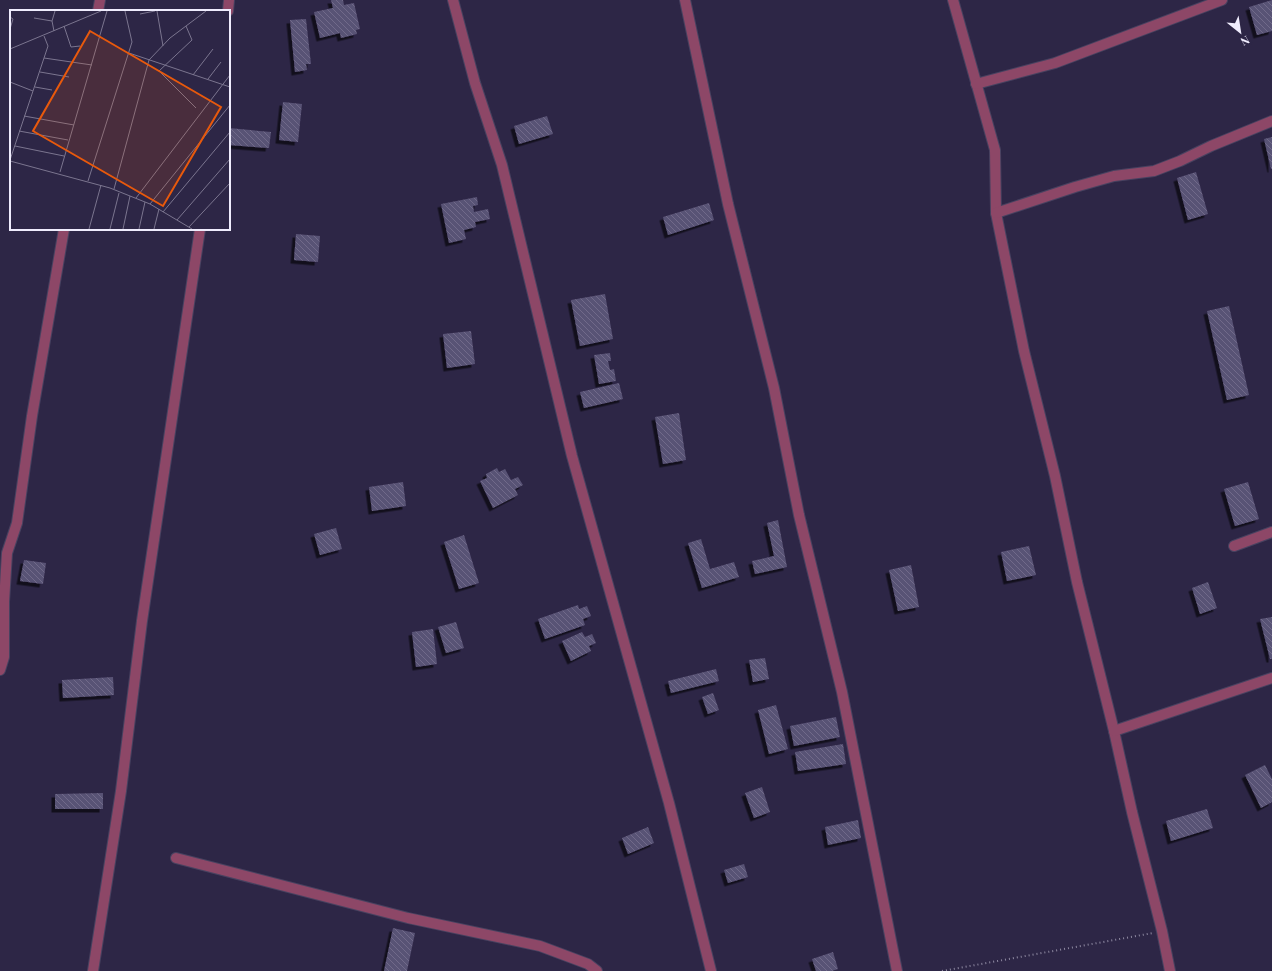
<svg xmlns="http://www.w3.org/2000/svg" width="1272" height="971" font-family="'Playfair Display',serif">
<defs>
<pattern id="building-back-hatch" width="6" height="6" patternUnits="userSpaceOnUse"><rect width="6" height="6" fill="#595275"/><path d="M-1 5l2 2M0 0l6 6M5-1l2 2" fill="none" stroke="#716b8a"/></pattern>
<filter id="shadow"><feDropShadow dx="-3.5" dy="3.5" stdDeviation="0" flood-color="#0009"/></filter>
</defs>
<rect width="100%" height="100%" fill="#2d2646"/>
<g fill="url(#building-back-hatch)" filter="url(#shadow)">
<polygon points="331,0 343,0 344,5 354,3 360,29 356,30 357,34 341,38 340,33 320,38 314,12 333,8"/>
<polygon points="1272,0 1272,31 1257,35 1249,7"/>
<polygon points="306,19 311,64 306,64 307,70 295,72 290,20"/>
<polygon points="283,102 302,104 298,142 279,140"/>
<polygon points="547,116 553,134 519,144 514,126"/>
<polygon points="229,128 271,132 269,148 229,145"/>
<polygon points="1272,137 1272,169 1271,169 1264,139"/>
<polygon points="1196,172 1208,214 1188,220 1177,178"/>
<polygon points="477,197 478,205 473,206 474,212 488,209 490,219 475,222 476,227 464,230 466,239 449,243 441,204"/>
<polygon points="709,203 714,220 668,235 663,217"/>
<polygon points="296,234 320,236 318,262 294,260"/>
<polygon points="605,294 613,339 580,346 571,300"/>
<polygon points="1229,306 1249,395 1227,400 1207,311"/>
<polygon points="471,331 475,364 447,368 443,334"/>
<polygon points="610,353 611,361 608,361 610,370 614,369 616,381 599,384 594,355"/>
<polygon points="619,383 623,399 584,408 580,392"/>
<polygon points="679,413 686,460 663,464 655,417"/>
<polygon points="497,468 499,472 505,469 511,480 518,477 523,485 515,489 518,495 493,508 480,481 487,478 486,474"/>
<polygon points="403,482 406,506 372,511 369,487"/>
<polygon points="1248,482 1259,519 1235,526 1224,489"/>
<polygon points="778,520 787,567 755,574 752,561 774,556 767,523"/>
<polygon points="336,528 342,549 320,555 314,534"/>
<polygon points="464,535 479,583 459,589 444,542"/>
<polygon points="701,539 710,569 734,562 739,577 702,588 688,543"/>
<polygon points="1029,546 1036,575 1007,581 1001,552"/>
<polygon points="24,560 46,563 43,584 20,581"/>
<polygon points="911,565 919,607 898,611 889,570"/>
<polygon points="1208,582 1217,608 1200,614 1192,588"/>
<polygon points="578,605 579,609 587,606 591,616 583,619 585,625 545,639 538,619"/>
<polygon points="1272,617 1272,659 1270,659 1260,619"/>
<polygon points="456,622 464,648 446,653 438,627"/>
<polygon points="433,629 437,664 416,667 412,632"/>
<polygon points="582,632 585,637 592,634 596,643 589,646 591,651 571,661 562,641"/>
<polygon points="765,658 769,679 753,682 749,660"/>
<polygon points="716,669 719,681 671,693 668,681"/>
<polygon points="113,677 114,695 63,698 62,680"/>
<polygon points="713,693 719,710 708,714 702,697"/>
<polygon points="776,705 788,749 769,754 758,710"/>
<polygon points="836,717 840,737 794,746 790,726"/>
<polygon points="843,744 846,764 798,771 795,752"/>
<polygon points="1265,765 1272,779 1272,802 1261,808 1245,775"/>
<polygon points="762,787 770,812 754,818 745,793"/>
<polygon points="103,793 103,809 55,809 55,794"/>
<polygon points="1207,809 1213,828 1171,841 1166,821"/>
<polygon points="858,820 861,838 828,845 825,827"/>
<polygon points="648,827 654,843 628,854 622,838"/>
<polygon points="744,864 748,877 728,883 724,870"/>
<polygon points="393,928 415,933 407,971 384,971"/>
<polygon points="833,952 838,969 832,971 816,971 812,959"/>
</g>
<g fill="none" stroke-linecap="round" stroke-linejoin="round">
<defs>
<g id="minor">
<polyline points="453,0 475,83 502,165 572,456 669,803 711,971"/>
<polyline points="685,0 728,204 774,388 799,515 842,692 897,971"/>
<polyline points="953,0 995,150 996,213 1024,351 1055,476 1077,582 1114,731 1132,812 1162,931 1170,971"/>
<polyline points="98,11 100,0"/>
<polyline points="228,11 229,0"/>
<polyline points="976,84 1055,63 1222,0"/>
<polyline points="996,213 1075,187 1114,176 1154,171 1180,161 1211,146 1272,121"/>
<polyline points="1234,546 1272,532"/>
<polyline points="0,670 4,657 4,602 7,553 17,523 32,416 64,229"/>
<polyline points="1114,731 1272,678"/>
<polyline points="176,858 408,918 540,946 588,964 597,971"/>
<polyline points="93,971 121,791 142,621 200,229"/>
</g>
</defs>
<use href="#minor" stroke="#484260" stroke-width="12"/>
<polyline stroke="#8d88a0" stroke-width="2" stroke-dasharray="1 3" stroke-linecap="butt" points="942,971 1153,933"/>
<use href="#minor" stroke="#8d4767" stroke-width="10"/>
</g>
<g transform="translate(10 10)">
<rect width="220" height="220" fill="#2d2646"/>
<path fill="none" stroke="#7b758f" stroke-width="1" d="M147,1L153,36M130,4L145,1M0,7L3,9L0,19M24,8L42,11M54,16L61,37L70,36M176,16L182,30L149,61L186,98M44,21L42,11L45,1M34,26L38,36L34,48L82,55M0,39L91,1M119,43L220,77M30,62L59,67M183,65L203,39M198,69L211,52M0,72L23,81M25,77L42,80M14,106L64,115M9,121L58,130M5,136L54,146M0,150L34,48M0,151L100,178L140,194L182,219M50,162L97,1M78,171L122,32L115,1M104,179L139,50L160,28L196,1M126,188L220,65M140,194L220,95M153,202L220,122M167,210L220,149M179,217L220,173M79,219L91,175M100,219L109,183M113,219L120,186M129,219L135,192M144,219L149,199"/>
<path fill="#e8590c" fill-opacity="0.15" stroke="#e8590c" stroke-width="2" d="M80,21L211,97L153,196L23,121Z"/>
<rect width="220" height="220" fill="none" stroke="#efecfd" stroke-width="2"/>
</g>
<g transform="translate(1240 32) rotate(150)" stroke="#2d2646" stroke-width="3" paint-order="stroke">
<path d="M0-3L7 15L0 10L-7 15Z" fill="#efecfd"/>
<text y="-6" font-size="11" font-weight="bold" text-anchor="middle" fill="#efecfd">N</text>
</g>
</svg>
